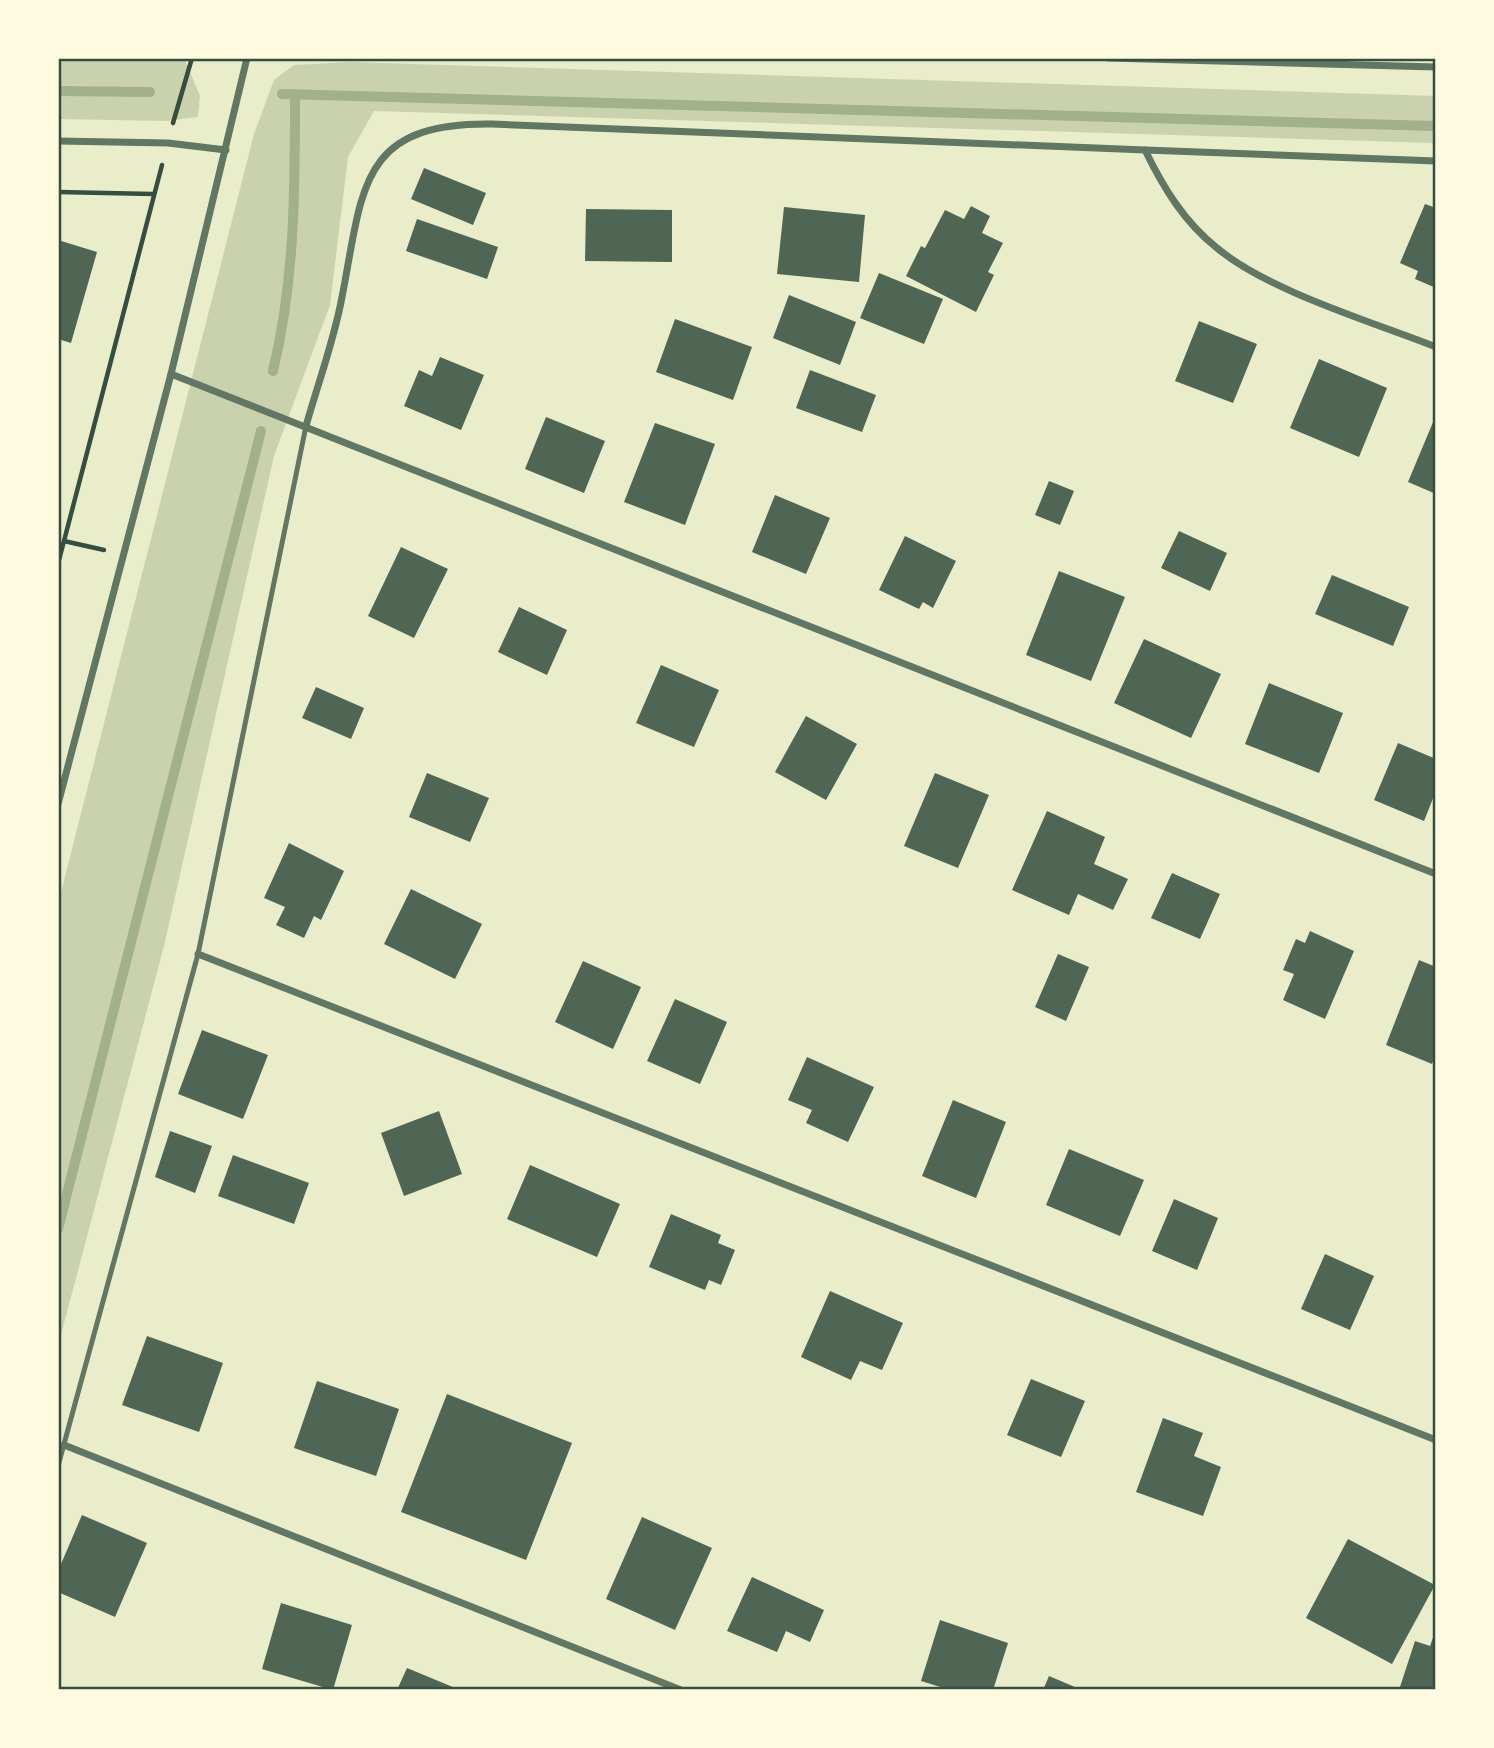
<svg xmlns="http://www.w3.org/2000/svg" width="1494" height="1748" font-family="Literata,serif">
<rect width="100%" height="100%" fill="#e9edc9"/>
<g fill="#cad2ad">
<polygon points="58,58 184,58 200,96 198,117 165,121 58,119"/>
<polygon points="349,62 1436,96 1436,143 374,111 348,157 330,305 274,456 164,946 58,1346 58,904 254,134 274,80 294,65"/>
</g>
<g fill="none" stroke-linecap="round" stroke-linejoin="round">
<g stroke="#a3b18a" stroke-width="10">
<polyline points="58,91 150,92"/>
<polyline points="282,94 1436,126"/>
<path d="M273,371C295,280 295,189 295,95"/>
<polyline points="58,1229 261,431"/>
</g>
</g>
<g fill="#4f6655">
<polygon points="424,168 486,193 473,225 411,199"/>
<polygon points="1425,204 1436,208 1436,288 1415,279 1418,271 1400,263"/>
<polygon points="971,206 990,216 982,233 1003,243 988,272 994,275 976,312 906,276 921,246 925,248 945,210 964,219"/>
<polygon points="784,207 865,215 859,282 777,274"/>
<polygon points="586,209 672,210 672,262 585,261"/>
<polygon points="417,219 498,247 487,279 406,251"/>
<polygon points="58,240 97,252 71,343 58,339"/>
<polygon points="879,273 943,299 924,344 860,318"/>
<polygon points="789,295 856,322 840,365 773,338"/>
<polygon points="675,319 752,347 733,400 656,372"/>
<polygon points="1199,321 1257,344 1233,403 1175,381"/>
<polygon points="440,357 484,375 461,430 404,406 419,370 432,376"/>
<polygon points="1319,359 1387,388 1359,457 1290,428"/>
<polygon points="810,370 876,395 862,432 796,408"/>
<polygon points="1436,415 1436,494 1408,482"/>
<polygon points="546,417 605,441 584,493 525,469"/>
<polygon points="655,423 715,444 685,525 624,502"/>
<polygon points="1049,481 1074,491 1060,525 1035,515"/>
<polygon points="775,495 830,518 806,574 752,552"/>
<polygon points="1179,531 1227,553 1210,591 1161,568"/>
<polygon points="905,536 956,561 933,608 923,602 919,609 879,590"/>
<polygon points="401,547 448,569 414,638 368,616"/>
<polygon points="1059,571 1125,597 1091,681 1026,655"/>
<polygon points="1332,575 1409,607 1393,646 1315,614"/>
<polygon points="519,607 567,630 547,675 498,652"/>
<polygon points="1144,639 1221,674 1191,738 1114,703"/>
<polygon points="661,665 719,690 694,747 636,723"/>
<polygon points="1269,683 1343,713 1319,773 1245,744"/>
<polygon points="316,687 364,708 351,739 302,718"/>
<polygon points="806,716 857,744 826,800 775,772"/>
<polygon points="1398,743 1436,759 1436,791 1424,821 1374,800"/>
<polygon points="427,773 489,798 470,842 409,817"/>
<polygon points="935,773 989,795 958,868 904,846"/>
<polygon points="1047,811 1105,837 1094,864 1128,879 1113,910 1078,894 1069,915 1012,890"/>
<polygon points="289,843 344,871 321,920 314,916 304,938 276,925 285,907 264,898"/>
<polygon points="1172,873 1220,894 1200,939 1151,918"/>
<polygon points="411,889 482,924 455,979 384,944"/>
<polygon points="1310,931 1354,951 1325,1019 1283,1000 1294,974 1283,970 1296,939 1305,943"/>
<polygon points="1058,954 1089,967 1066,1021 1035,1007"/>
<polygon points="1419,960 1436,967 1436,1053 1432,1064 1386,1045"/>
<polygon points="583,961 641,987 613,1049 555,1022"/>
<polygon points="675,999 727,1022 700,1084 647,1061"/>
<polygon points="202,1030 268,1055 243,1119 178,1094"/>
<polygon points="807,1057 874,1087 848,1142 806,1123 812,1110 788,1100"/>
<polygon points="953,1100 1006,1122 976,1198 922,1176"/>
<polygon points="439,1111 462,1174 404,1196 381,1133"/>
<polygon points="170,1131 212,1146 195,1193 155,1177"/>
<polygon points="1069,1149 1144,1180 1120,1236 1046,1205"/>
<polygon points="233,1155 309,1183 294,1224 218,1196"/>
<polygon points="530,1165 620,1204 597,1257 507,1219"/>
<polygon points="1174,1199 1218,1218 1197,1270 1152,1251"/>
<polygon points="671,1214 721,1235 718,1243 735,1250 721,1285 709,1280 705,1290 649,1267"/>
<polygon points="1325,1254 1374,1276 1350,1330 1301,1309"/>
<polygon points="830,1291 903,1323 882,1370 860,1361 851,1380 801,1357"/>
<polygon points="147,1336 223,1363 199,1432 122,1405"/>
<polygon points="1031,1379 1085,1401 1061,1457 1007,1435"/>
<polygon points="317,1381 399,1409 376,1476 294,1448"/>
<polygon points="447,1394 572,1443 526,1560 401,1512"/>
<polygon points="1163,1418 1203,1433 1194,1456 1221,1467 1203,1516 1136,1492"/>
<polygon points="82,1515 147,1543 115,1617 58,1592 58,1571"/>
<polygon points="642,1517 712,1548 675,1630 606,1599"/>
<polygon points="1348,1539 1435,1585 1392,1664 1306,1618"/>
<polygon points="752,1577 824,1610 810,1642 786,1631 777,1652 727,1631"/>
<polygon points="281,1603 352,1625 333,1690 262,1669"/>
<polygon points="940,1620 1008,1643 993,1690 950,1690 921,1681"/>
<polygon points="1436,1629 1436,1690 1399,1690 1415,1641 1430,1646"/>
<polygon points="407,1668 460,1690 397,1690"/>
<polygon points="1049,1676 1082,1690 1043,1690"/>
</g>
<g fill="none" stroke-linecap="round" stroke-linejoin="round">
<g stroke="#344e41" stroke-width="4.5">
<polyline points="173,123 192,58"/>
<polyline points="58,192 153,194"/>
<polyline points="64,541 104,550"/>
<polyline points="58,564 162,165"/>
</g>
<polyline stroke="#617663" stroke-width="5" points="58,1466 198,954 306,426"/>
<g stroke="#617663" stroke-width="7">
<polyline points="1108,58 1436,67"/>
<polyline points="58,141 168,143 226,150"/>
<polyline points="1145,150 1436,161"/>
<polyline points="171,374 1436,874"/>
<path d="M306,426C318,383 334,341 342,297C363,190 358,122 492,124L1145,150C1163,187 1184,222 1217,248C1268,291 1373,322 1436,347"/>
<polyline points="58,804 171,374 247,58"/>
<polyline points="198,954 1436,1440"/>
<polyline points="64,1445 681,1690"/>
</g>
</g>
<rect width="1494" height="1748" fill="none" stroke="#fefae0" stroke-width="119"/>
<rect x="60" y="60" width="1374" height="1628" fill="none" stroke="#344e41" stroke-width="2.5"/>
</svg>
